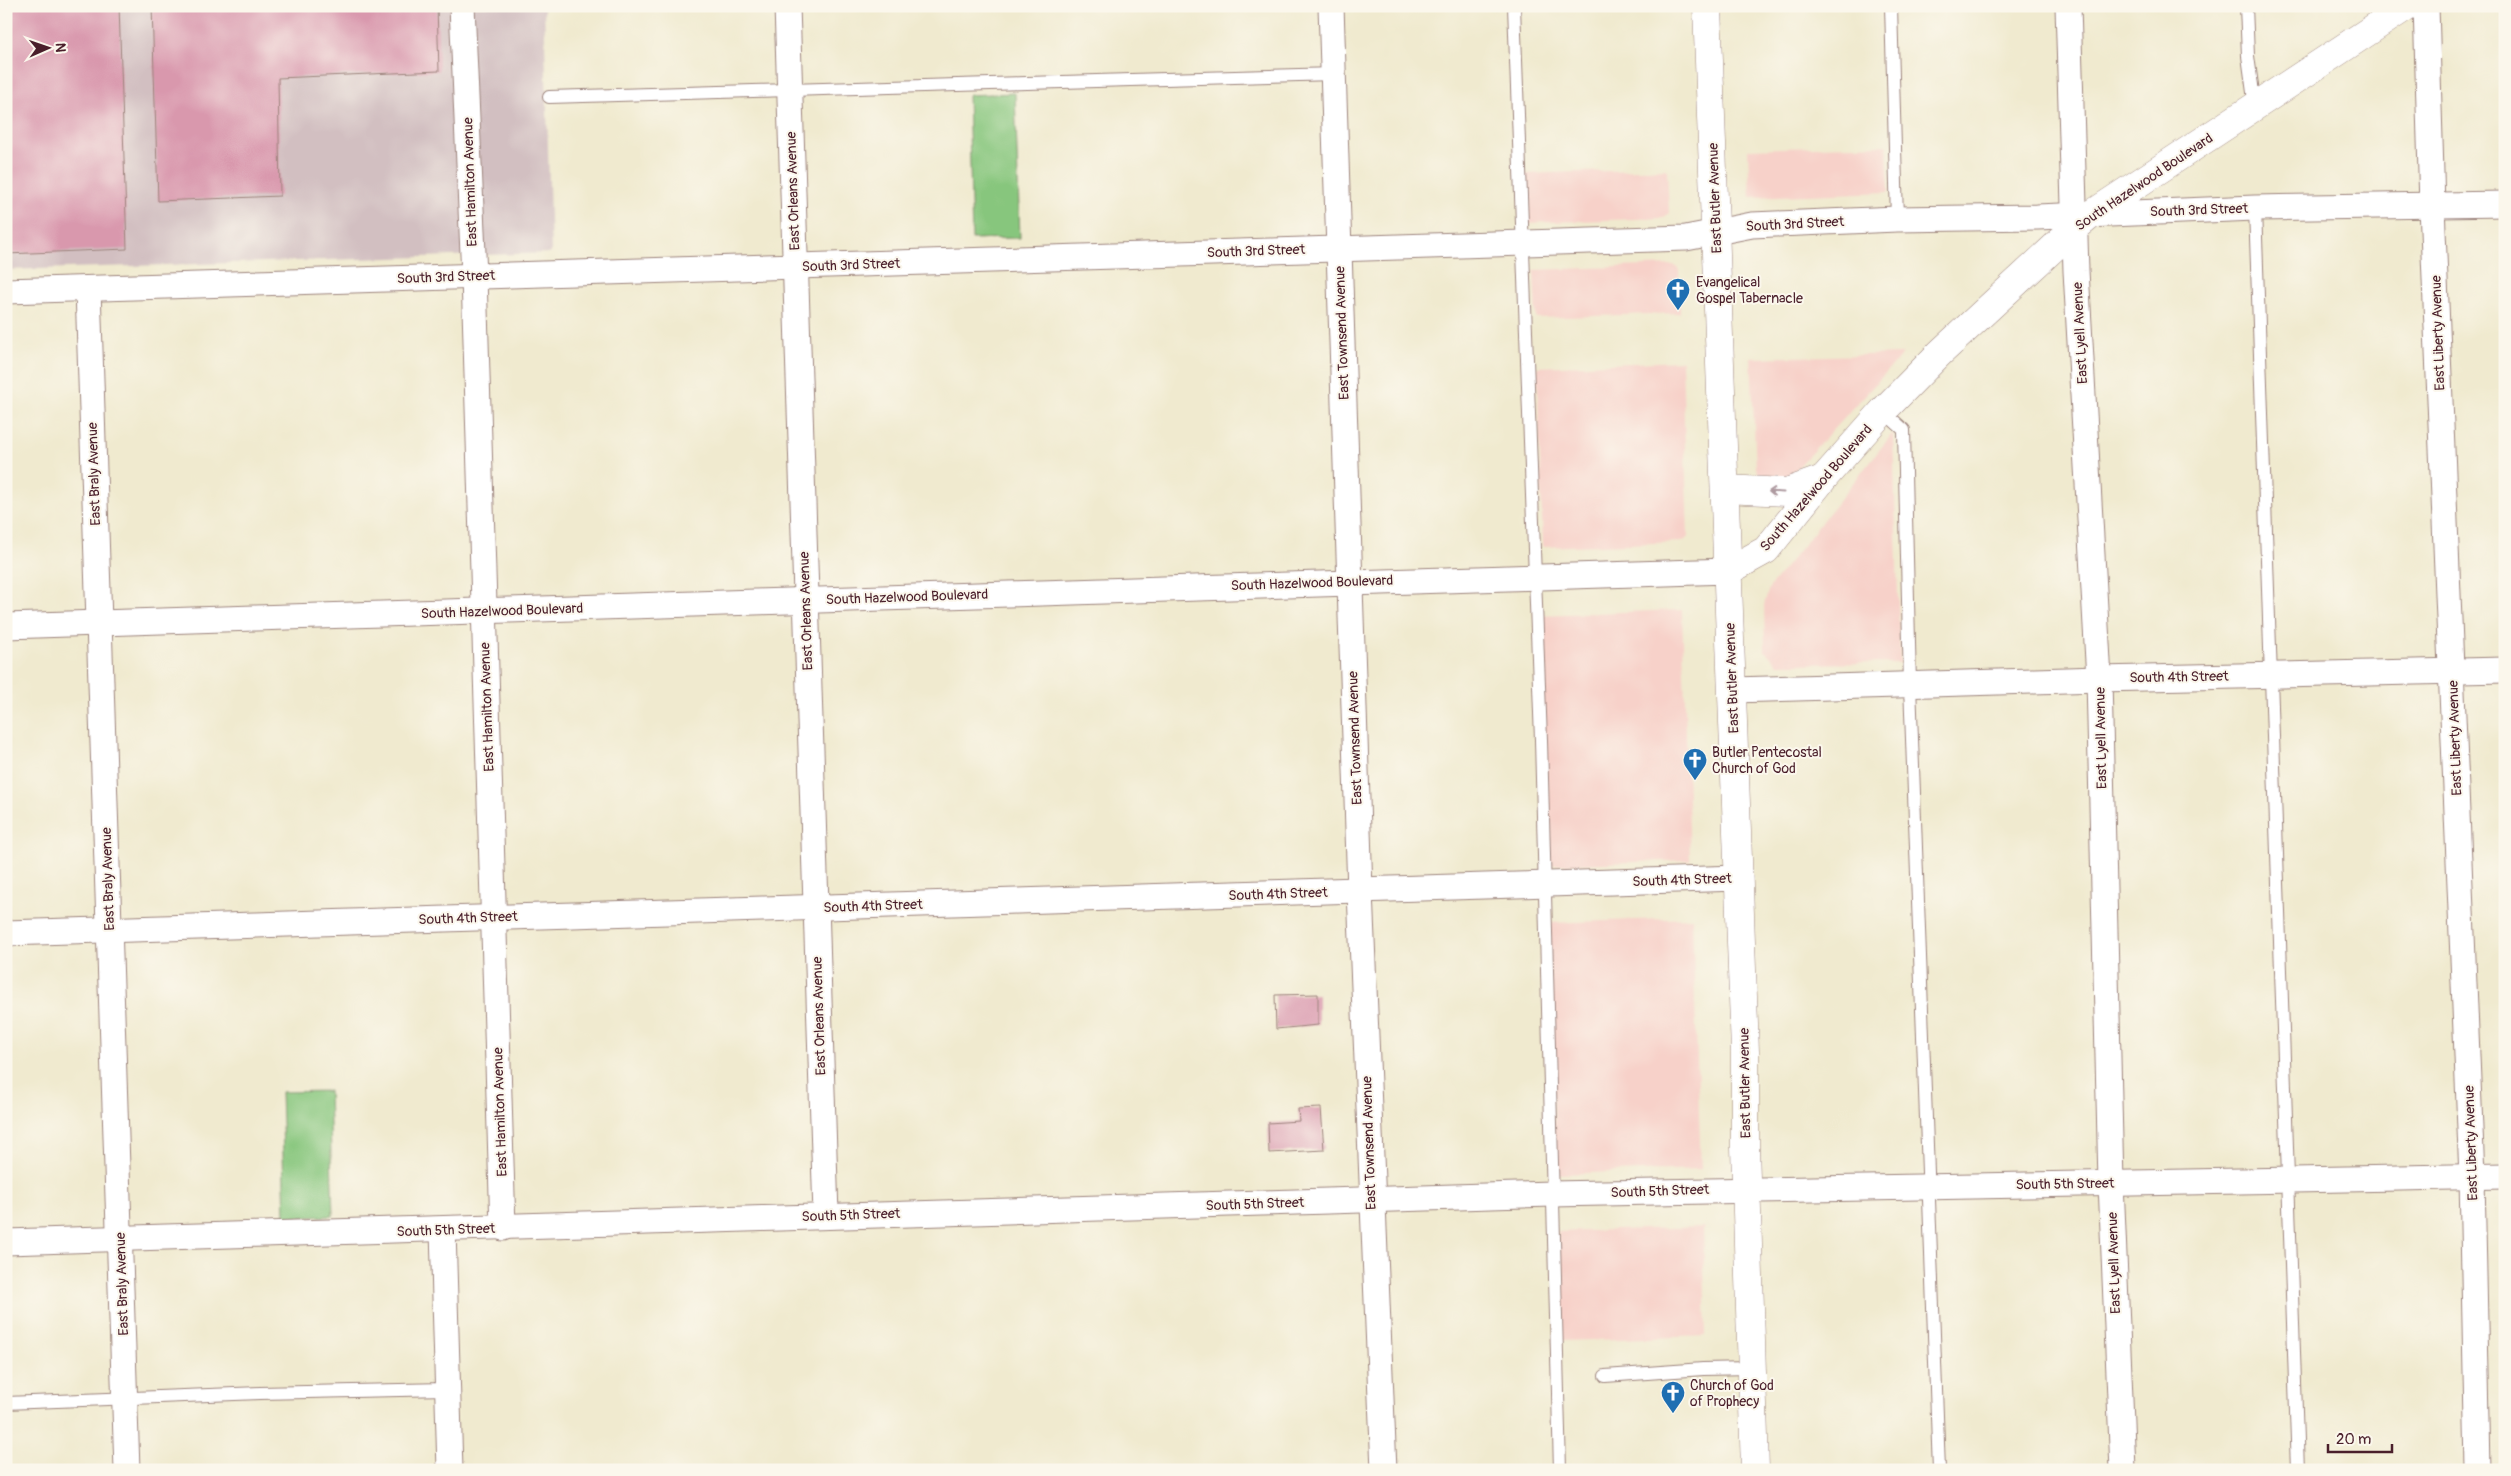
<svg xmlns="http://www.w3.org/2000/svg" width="2511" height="1476" font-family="Pangolin,sans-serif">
<rect width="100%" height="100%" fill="#fbf7ec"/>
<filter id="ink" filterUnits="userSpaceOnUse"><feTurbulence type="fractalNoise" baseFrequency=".02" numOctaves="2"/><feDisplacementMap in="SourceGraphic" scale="10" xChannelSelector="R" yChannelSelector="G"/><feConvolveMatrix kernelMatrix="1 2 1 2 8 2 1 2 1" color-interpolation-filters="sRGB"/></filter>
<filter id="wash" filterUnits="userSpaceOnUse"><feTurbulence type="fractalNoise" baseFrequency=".0096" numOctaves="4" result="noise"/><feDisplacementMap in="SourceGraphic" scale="20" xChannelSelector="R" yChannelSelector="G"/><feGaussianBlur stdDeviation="1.12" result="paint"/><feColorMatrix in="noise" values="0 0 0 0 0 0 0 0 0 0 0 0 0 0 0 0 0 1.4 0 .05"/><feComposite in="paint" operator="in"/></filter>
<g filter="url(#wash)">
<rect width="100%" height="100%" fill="#f0eacf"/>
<g fill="#f7d1c9">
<polygon points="1887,145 1889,192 1750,197 1748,149"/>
<polygon points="1667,169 1669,213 1664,218 1524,223 1523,174"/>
<polygon points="1674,265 1679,270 1680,313 1536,318 1534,270"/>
<polygon points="1903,354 1786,480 1767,480 1760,476 1756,468 1751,358"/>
<polygon points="1682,361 1688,537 1683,542 1543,547 1537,367"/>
<polygon points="1893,433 1900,663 1778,664 1765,651 1764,605 1769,588"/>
<polygon points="1682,610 1690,860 1546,865 1537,615"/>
<polygon points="1692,918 1701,1169 1556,1174 1548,923"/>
<polygon points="1703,1227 1706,1336 1562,1341 1558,1232"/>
</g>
<polygon fill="#d2bfc1" points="6,6 544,6 551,253 6,270"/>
<g fill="#87c67d" stroke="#687254">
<polygon points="1015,93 1020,238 972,239 968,95"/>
<polygon points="329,1091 333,1216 285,1218 281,1092"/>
</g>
<g id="blocks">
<g fill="#d998ad">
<polygon points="6,6 119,6 127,249 6,254"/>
<polygon points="152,6 437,6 439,71 278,78 280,196 158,201"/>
<polygon points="1318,994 1318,1025 1276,1029 1275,995"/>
<polygon points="1321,1108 1324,1150 1269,1153 1268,1123 1299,1121 1298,1109"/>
</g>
</g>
</g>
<g filter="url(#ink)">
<use href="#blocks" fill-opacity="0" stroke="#9d847d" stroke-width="1"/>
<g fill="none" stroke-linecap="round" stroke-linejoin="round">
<defs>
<g id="service">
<polyline points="1514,6 1541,740 1560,1470"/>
<polyline points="1891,6 1897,219"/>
<polyline points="2246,6 2248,56 2255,107"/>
<polyline points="549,97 1334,74"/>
<polyline points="2255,208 2298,1470"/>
<polyline points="1883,411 1904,430 1910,685 1939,1470"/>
<polyline points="1605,1376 1703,1369 1751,1368"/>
<polyline points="6,1403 260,1393 446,1389"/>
</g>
<g id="minor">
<polyline points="462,6 474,276 503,1228"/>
<polyline points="787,6 826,1215"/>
<polyline points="1331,6 1360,891 1384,1470"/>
<polyline points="2068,6 2076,271 2099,679 2111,1183 2123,1470"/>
<polyline points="2426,6 2432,206 2472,1177 2478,1470"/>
<polyline points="88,289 127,1470"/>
<polyline points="6,291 1686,238 1752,225 1897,219 2037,217 2255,208 2505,204"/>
<polyline points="6,626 1728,571"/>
<polyline points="1733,690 2099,679 2505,670"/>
<polyline points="6,933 1739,878"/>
<polyline points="443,1230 450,1470"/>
<polyline points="6,1242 1552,1194 2505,1176"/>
</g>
<g id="tertiary">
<polyline points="1707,6 1745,1052 1745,1147 1755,1470"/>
<polyline points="1725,489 1787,492 1823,479"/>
<polyline points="1728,571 1766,550 1823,479 1883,411 1940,353 2075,228 2092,214 2407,6"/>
</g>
</defs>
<use href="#service" stroke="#9d847d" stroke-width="14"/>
<use href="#minor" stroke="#9d847d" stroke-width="27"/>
<use href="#tertiary" stroke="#9d847d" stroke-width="29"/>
<use href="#service" stroke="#fff" stroke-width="12"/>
<use href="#minor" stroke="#fff" stroke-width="25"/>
<use href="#tertiary" stroke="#fff" stroke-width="28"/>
</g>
<defs><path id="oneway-shaft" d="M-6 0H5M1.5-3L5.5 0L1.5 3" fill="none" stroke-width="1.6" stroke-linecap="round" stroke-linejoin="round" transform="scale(1.25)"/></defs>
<use stroke="#ae9aa0" href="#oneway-shaft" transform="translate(1776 492) rotate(-177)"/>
</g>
<defs>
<symbol id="church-pin" viewBox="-11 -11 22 30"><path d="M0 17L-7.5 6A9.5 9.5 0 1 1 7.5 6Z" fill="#1f6fb2" stroke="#fbf7ec"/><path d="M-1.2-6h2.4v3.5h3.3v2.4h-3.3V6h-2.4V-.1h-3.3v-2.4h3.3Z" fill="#fff"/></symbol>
</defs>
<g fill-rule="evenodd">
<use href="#church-pin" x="1664" y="276" width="28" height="38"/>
<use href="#church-pin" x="1681" y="746" width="28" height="38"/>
<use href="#church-pin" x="1659" y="1379" width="28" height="38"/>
</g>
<g text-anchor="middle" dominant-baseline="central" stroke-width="4" stroke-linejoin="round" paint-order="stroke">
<g font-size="14" fill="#4a1f2b" stroke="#fbf7ec">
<text transform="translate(470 182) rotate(-92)">East Hamilton Avenue</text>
<text transform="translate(2144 182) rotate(-34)">South Hazelwood Boulevard</text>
<text transform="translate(793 191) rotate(-92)">East Orleans Avenue</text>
<text transform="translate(1715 198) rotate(-92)">East Butler Avenue</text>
<text transform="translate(2199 210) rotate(-2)">South 3rd Street</text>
<text transform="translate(1795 224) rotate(-3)">South 3rd Street</text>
<text transform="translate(1256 251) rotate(-2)">South 3rd Street</text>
<text transform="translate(851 265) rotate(-2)">South 3rd Street</text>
<text transform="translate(446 277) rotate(-2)">South 3rd Street</text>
<text transform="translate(1342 333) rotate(-92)">East Townsend Avenue</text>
<text transform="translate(2080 333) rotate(-93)">East Lyell Avenue</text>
<text transform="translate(2438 333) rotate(-92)">East Liberty Avenue</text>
<text transform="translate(94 474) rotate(-92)">East Braly Avenue</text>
<text transform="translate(1816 488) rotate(-49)">South Hazelwood Boulevard</text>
<text transform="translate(1312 583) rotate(-2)">South Hazelwood Boulevard</text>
<text transform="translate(907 597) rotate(-2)">South Hazelwood Boulevard</text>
<text transform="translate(502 611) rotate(-2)">South Hazelwood Boulevard</text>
<text transform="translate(806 611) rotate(-92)">East Orleans Avenue</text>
<text transform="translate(2179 677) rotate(-1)">South 4th Street</text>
<text transform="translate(1732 678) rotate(-92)">East Butler Avenue</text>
<text transform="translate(487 707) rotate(-92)">East Hamilton Avenue</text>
<text transform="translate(1355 738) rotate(-92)">East Townsend Avenue</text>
<text transform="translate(2101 738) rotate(-91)">East Lyell Avenue</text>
<text transform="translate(2455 738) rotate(-92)">East Liberty Avenue</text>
<text transform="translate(108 879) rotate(-92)">East Braly Avenue</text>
<text transform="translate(1682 880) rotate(-2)">South 4th Street</text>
<text transform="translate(1278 894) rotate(-2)">South 4th Street</text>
<text transform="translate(873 906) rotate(-2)">South 4th Street</text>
<text transform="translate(468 918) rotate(-2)">South 4th Street</text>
<text transform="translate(819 1016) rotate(-92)">East Orleans Avenue</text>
<text transform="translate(1745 1083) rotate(-91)">East Butler Avenue</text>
<text transform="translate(500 1112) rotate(-92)">East Hamilton Avenue</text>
<text transform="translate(1369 1143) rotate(-92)">East Townsend Avenue</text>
<text transform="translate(2471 1143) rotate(-92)">East Liberty Avenue</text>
<text transform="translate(2065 1184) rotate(-1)">South 5th Street</text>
<text transform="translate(1660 1191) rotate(-2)">South 5th Street</text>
<text transform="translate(1255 1204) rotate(-2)">South 5th Street</text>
<text transform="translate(851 1215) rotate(-2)">South 5th Street</text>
<text transform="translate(446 1230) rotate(-2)">South 5th Street</text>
<text transform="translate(2114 1263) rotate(-92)">East Lyell Avenue</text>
<text transform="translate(122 1284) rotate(-92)">East Braly Avenue</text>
</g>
<g font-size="14" fill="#4a1f2b" stroke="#fbf7ec" text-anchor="start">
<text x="1696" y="282">Evangelical<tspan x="1696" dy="16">Gospel Tabernacle</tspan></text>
<text x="1712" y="752">Butler Pentecostal<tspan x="1712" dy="16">Church of God</tspan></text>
<text x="1690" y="1385">Church of God<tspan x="1690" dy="16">of Prophecy</tspan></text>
</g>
</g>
<rect width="2511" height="1476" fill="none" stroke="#fbf7ec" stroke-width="25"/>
<g transform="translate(48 48) rotate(88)" stroke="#fbf7ec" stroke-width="4" paint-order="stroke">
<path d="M0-4L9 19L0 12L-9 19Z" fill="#4a1f2b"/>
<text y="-8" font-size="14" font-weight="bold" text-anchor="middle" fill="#4a1f2b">N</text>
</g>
<path d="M2328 1444v8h64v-8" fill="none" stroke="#4a1f2b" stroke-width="2.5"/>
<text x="2336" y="1444" font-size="15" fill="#4a1f2b" stroke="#fbf7ec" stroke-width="4" paint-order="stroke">20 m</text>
</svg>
